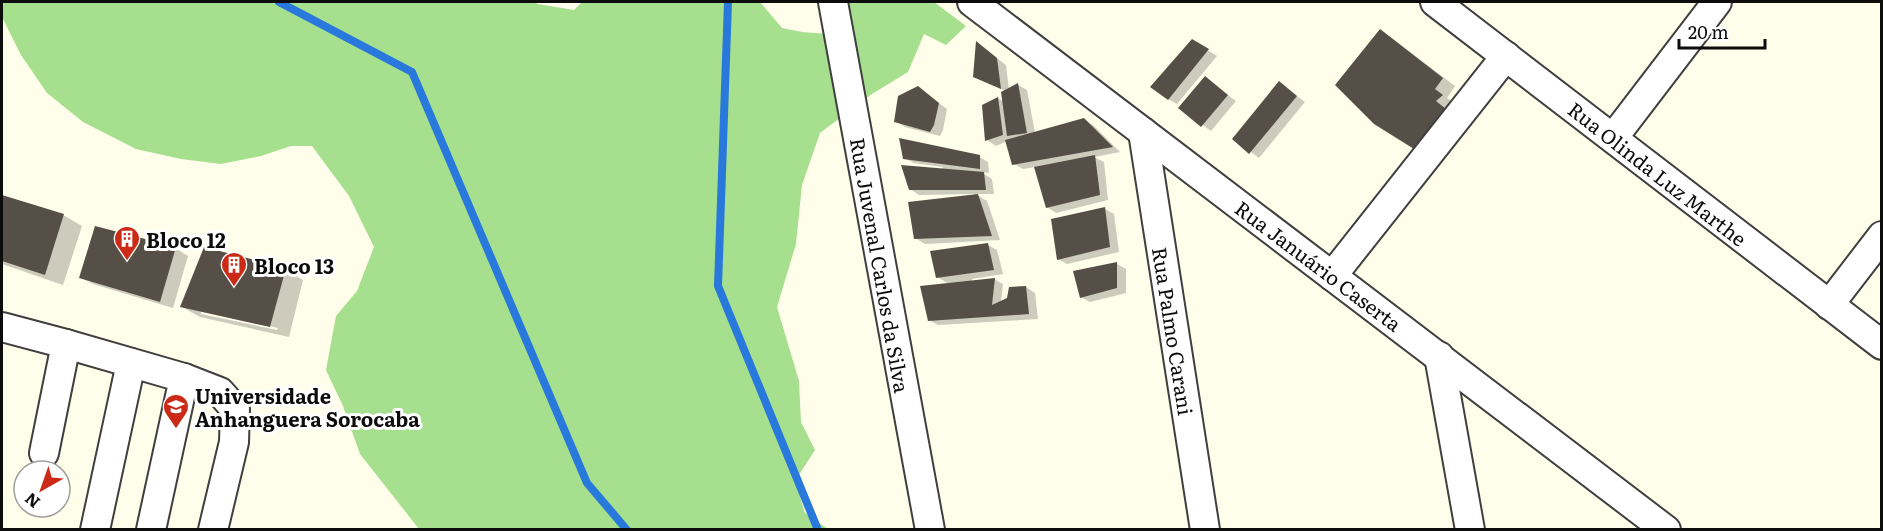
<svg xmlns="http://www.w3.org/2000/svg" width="1883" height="531" font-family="Literata,serif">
<rect width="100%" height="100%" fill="#fffeeb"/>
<polygon fill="#a6e08e" points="2,2 533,2 538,4 574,10 582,2 760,2 782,28 802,32 841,35 838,2 934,2 966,26 946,45 924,34 908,72 872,94 820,133 802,185 796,244 777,307 799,381 801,422 815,450 795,481 805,513 828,529 419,529 360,454 343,406 326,370 336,316 357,291 374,247 349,196 312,146 291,146 261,156 221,164 181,159 136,149 83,122 47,93 21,55 2,17"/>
<g fill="#0003" fill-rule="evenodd">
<polygon points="1380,31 1393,39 1455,86 1447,98 1455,103 1428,155 1375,123"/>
<polygon points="1193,41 1217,56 1177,104 1168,99"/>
<polygon points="978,44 1006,65 1009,90 1018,85 1027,90 1035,133 1083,120 1093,125 1120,152 1094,157 1104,162 1108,200 1056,213 1047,207 1035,167 1023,169 1014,164 1007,141 996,146 987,140 998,98 1004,102 1006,91 983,81"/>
<polygon points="1205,78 1236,101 1211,131 1180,108"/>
<polygon points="1279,83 1305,102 1259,158 1234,139"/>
<polygon points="918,88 947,109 943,130 940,136 905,127 896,121"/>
<polygon points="979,157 988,162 989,173 981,172 992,179 994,194 975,194 987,201 1000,240 925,244 915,238 974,196 974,194 919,195 910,189 942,170 943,167 914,163 904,158"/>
<polygon points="2,197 63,215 82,226 63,285 2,264"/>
<polygon points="1105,209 1114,214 1119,252 1067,264 1058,259"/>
<polygon points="988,245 997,250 1003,274 972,279 972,282 994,279 1003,284 1001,302 1026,287 1035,293 1038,319 938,325 929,320 949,284 937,277"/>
<polygon points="175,248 188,256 173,308 93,284 80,277"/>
<polygon points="1117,264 1126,269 1126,293 1090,302 1081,297 1075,272"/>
<path d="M285,269L303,280L289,337L200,317L182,307ZM201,310L278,328L277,330L201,314Z"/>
</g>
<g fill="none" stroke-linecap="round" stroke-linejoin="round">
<g stroke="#2978db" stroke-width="8">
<polyline points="279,2 412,72 587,483 627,530"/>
<polyline points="728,2 718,286 818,530"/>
</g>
</g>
<g fill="#564f47">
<polygon points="1380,29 1443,78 1435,89 1443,95 1436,101 1446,109 1414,149 1374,124 1335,85"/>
<polygon points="1192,39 1209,49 1168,100 1150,87"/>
<polygon points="976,41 997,58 1001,89 973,77"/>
<polygon points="1205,76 1228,95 1201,127 1178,108"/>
<polygon points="1279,81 1297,96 1249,154 1232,139"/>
<polygon points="1018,83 1027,133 1007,136 1001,92"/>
<polygon points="918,86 939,103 934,125 930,132 894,122 898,96"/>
<polygon points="998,97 1003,135 985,141 982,105"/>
<polygon points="1084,118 1113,147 1012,165 1005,140"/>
<polygon points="899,138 980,155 980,169 903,159"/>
<polygon points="1095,155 1100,195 1046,208 1034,167"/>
<polygon points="901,165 984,172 986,190 909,190"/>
<polygon points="978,194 992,236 914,239 908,202"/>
<polygon points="2,195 64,214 45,275 2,261"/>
<polygon points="1105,207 1110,247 1057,260 1051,219"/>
<polygon points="95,226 176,247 160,302 79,278"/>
<polygon points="988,243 994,270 936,278 930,251"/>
<polygon points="204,247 286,268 270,327 180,307"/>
<polygon points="1117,262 1117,288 1080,298 1073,271"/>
<polygon points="995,278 992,305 1007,298 1009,287 1026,286 1029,314 928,321 920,286"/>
</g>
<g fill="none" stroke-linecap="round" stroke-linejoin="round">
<defs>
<g id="minor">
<polyline points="833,2 930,530"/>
<polyline points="972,2 1666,530"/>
<polyline points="1435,2 1882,345"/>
<polyline points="1143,132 1205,530"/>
<polyline points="1613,138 1717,2"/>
<polyline points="1332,276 1506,56"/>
<polyline points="1829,305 1882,236"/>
<polyline points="2,327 66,344 184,378 220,392 235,409 234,442 213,530"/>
<polyline points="1439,356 1470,530"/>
<polyline points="44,453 66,344"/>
<polyline points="95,530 131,363"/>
<polyline points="151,530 184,378"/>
</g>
</defs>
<use href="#minor" stroke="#3f3f3f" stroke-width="32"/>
<use href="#minor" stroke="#fff" stroke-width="28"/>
</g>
<defs>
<symbol id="building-pin" viewBox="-11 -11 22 30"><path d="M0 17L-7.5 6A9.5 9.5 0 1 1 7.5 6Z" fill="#ca2a16" stroke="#fff"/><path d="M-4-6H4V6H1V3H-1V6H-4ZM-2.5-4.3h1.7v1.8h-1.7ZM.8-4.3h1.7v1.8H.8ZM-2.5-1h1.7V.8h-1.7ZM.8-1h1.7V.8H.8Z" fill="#fff"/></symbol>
<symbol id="university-pin" viewBox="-11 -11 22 30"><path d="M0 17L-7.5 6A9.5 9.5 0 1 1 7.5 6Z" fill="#ca2a16" stroke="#fff"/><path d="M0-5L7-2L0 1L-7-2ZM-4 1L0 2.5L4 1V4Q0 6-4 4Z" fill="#fff"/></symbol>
</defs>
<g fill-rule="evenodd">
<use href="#building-pin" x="112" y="224" width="30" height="40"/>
<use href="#building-pin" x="219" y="250" width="30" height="40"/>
<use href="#university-pin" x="161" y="392" width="30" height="40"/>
</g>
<g text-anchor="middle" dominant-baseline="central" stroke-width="6" stroke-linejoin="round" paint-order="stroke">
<g font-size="20" fill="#0c0c0c" stroke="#fff">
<text transform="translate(1658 173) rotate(38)">Rua Olinda Luz Marthe</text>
<text transform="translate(881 265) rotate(80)">Rua Juvenal Carlos da Silva</text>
<text transform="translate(1319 265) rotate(37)">Rua Januário Caserta</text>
<text transform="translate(1174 331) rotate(81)">Rua Palmo Carani</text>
</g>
<g font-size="20" font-weight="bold" fill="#0c0c0c" stroke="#fff" text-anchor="start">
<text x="146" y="239">Bloco 12</text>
<text x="254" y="265">Bloco 13</text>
<text x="195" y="395">Universidade<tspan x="195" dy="23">Anhanguera Sorocaba</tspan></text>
</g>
</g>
<rect width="1883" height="531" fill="none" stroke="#0c0c0c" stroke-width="6"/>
<g transform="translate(42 489) rotate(220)"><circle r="28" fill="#ffffff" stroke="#9e9e9e" stroke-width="1.5"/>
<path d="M0-4.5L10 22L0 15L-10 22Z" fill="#ca2a16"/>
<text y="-9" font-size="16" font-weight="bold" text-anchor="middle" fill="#0c0c0c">N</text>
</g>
<path d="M1679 39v9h86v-9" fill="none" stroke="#0c0c0c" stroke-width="3"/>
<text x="1688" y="39" font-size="18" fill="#0c0c0c" stroke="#ffffff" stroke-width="4.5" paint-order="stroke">20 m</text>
</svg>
